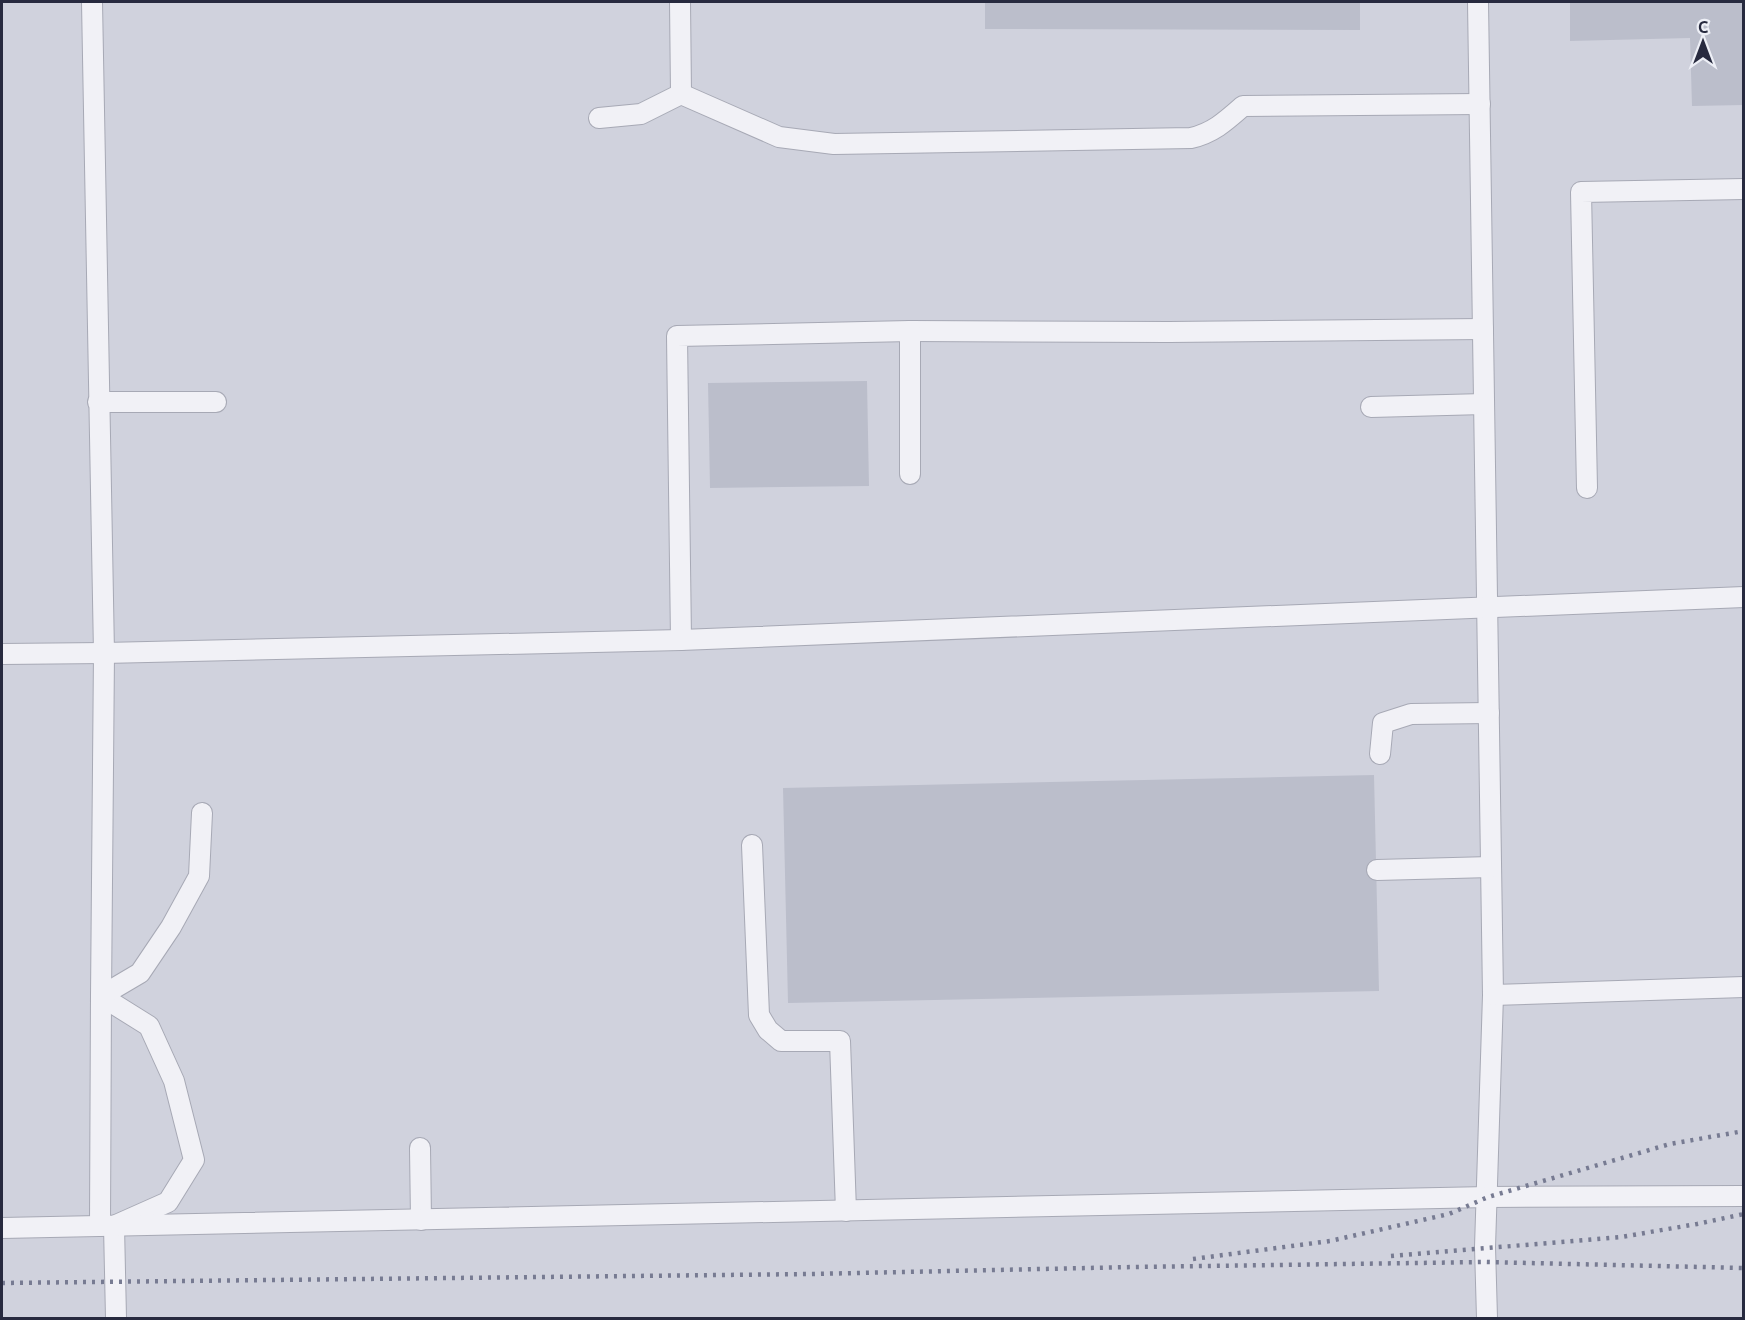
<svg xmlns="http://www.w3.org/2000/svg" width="1745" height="1320" font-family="Ubuntu,sans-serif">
<rect width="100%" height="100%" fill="#dee0e8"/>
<rect fill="#d0d2dd" x="2" y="2" width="1741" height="1316"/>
<g fill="#bbbecb">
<polygon points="985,2 1360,2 1360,30 985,29"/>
<polygon points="1570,2 1744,2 1744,105 1692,106 1690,38 1570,41"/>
<polygon points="867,381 869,486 710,488 708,383"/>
<polygon points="1374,775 1379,991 788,1003 783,788"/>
</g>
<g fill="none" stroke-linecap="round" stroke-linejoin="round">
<defs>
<g id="lane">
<polyline points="92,2 104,653 101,996 149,1026 174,1081 194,1160 168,1202 114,1226 116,1318"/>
<polyline points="1478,2 1493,995 1485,1247 1487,1318"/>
<path d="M681,94L779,137L834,144L1191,138C1213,133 1226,121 1243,106L1480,104"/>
<polyline points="599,118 641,114 681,94 680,2"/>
<polyline points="910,331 1169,332 1483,329"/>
<polyline points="98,402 216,402"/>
<polyline points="1371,407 1484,404"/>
<polyline points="1587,488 1581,192 1744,189"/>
<polyline points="681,640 677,336 910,331 910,474"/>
<polyline points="2,654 104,653 681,640 1744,597"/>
<polyline points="1380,754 1383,723 1411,714 1489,713"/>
<polyline points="752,845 759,1015 768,1030 781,1041 840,1041 846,1211"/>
<polyline points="1377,870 1491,867"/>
<polyline points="1493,995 1744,987"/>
<polyline points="420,1148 421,1220"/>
<polyline points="100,1226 101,996 140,973 171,927 199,876 202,813"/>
<polyline points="2,1228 1488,1197 1744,1196"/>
</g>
</defs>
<use href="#lane" stroke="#a7a9b5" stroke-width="22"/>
<use href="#lane" stroke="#f1f1f6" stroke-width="20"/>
<g stroke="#777b92" stroke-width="4.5" stroke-dasharray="3 6" stroke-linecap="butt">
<polyline points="1391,1256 1621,1237 1697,1224 1744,1214"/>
<polyline points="1193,1259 1330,1241 1449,1214 1488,1197 1670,1144 1744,1131"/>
<polyline points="2,1283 811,1274 1134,1267 1486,1262 1744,1268"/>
</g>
</g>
<rect width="1745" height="1320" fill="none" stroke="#272a3f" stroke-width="6"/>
<g transform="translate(1703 42)" stroke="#edeff6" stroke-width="4.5" paint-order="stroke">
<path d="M0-4.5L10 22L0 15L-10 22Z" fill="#272a3f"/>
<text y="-9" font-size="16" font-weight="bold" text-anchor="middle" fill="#272a3f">С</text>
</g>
</svg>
